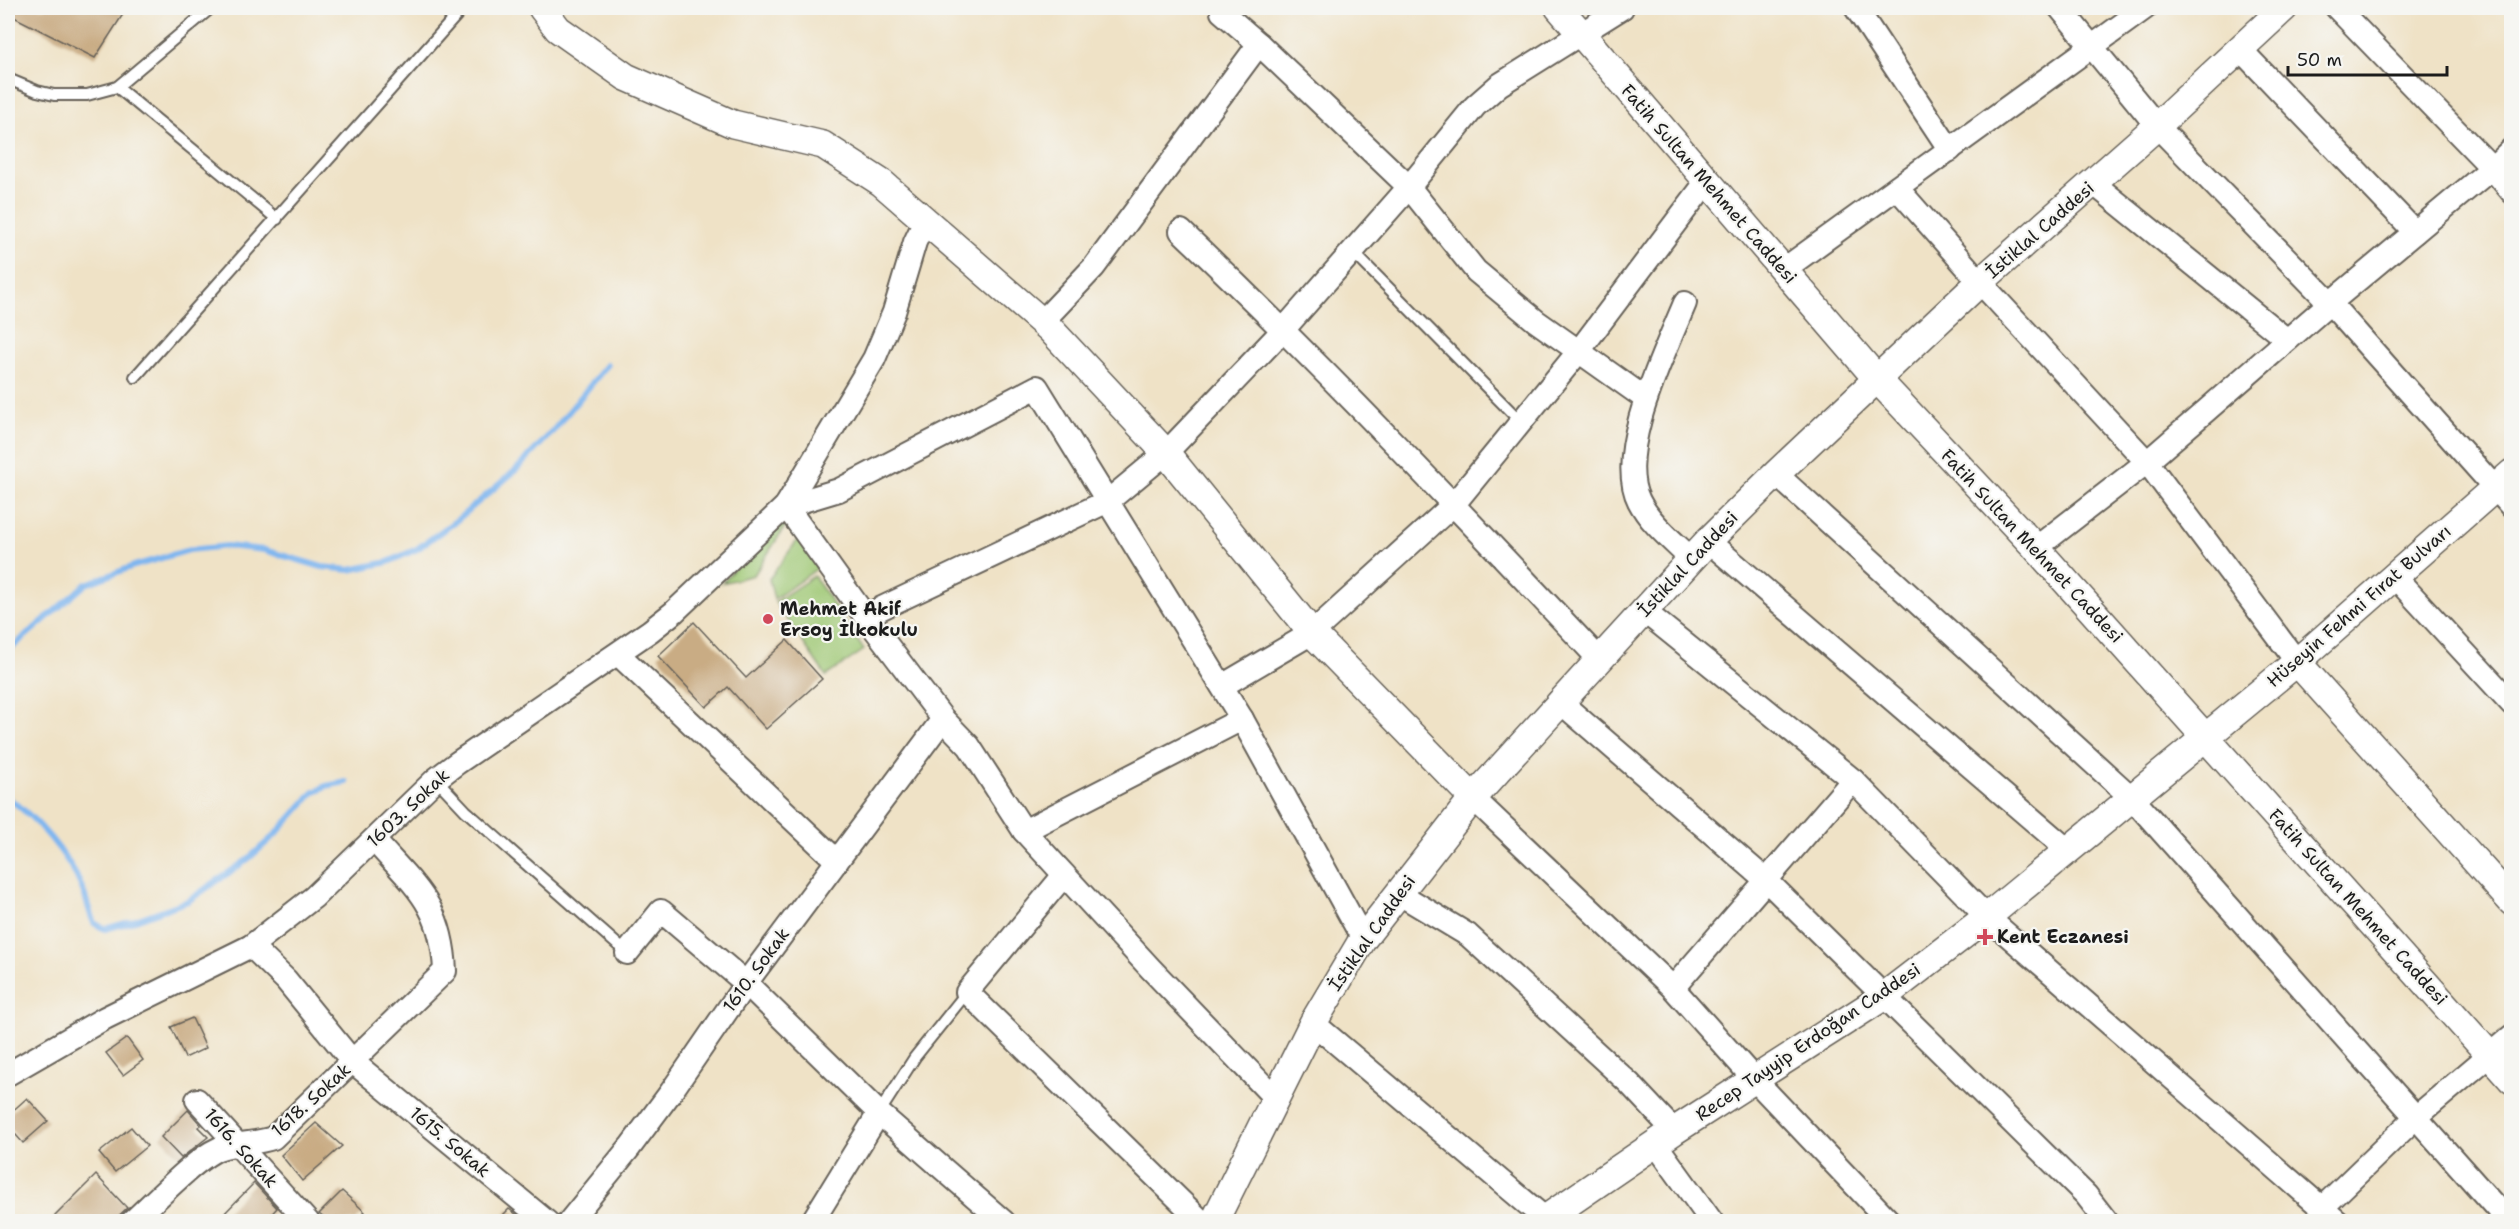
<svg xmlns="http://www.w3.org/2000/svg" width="2519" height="1229" font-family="'Shantell Sans',sans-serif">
<rect width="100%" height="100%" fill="#f6f6f2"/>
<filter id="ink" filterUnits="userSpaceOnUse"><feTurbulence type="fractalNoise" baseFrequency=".0167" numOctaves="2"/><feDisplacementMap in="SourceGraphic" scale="12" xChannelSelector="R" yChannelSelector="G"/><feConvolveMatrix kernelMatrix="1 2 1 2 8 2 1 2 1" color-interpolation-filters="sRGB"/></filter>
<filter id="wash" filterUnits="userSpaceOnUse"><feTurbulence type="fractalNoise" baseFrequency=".008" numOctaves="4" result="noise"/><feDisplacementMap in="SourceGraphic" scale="24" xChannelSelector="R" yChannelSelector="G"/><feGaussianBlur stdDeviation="1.35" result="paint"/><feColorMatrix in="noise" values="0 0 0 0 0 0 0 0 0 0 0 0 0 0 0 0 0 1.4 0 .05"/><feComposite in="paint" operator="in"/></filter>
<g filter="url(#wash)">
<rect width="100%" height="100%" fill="#efe2c6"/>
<g fill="#9fc874" stroke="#5e7248" stroke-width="1.5">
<polygon points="783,512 788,522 754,575 722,583"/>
<polygon points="799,538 818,568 774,599 769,579"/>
<polygon points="814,576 864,650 826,676 775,602"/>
</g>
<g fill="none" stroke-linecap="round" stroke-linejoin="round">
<g stroke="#7fb6ef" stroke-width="6">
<polyline points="8,651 86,584 134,566 189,550 227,546 264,550 322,567 350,570 388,562 417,549 457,520 516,470 553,431 607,365"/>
<path d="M8,798C36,817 69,856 82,888C87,900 89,912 94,923L105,929L130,922L188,901L247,860L275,835L313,793L326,786L346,782"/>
</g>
</g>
<g id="blocks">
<g fill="#c9ac84">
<polygon points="8,8 127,8 95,58 8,14"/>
<polygon points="694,622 746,678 787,640 822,679 766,729 728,687 706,707 658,656"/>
<polygon points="192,1018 206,1048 185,1058 171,1027"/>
<polygon points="127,1038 143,1060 123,1075 106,1053"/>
<polygon points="27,1098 48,1121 23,1143 8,1126 8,1115"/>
<polygon points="188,1110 201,1125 198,1127 208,1137 181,1158 161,1137"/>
<polygon points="316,1123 342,1146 302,1181 281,1155"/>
<polygon points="131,1127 147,1146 115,1172 99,1153"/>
<polygon points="96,1175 127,1208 113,1221 50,1221"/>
<polygon points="254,1183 277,1208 265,1221 217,1221"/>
<polygon points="342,1191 365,1212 355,1221 328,1221 319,1214"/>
<polygon points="509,1209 525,1221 497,1221"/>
</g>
</g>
</g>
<g filter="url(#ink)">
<use href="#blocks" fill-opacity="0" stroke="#666158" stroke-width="1.5"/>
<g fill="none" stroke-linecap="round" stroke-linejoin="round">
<defs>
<g id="service">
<polyline points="8,79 37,91 54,95 87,95 117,87 211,8"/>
<polyline points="117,87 277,219"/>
<polyline points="1353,252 1521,422"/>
<polyline points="135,377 463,8"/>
<polyline points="436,779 466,811 627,953"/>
<polyline points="879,1113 915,1057 967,992"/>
</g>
<g id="minor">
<polyline points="1856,8 1950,150"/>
<polyline points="2060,8 2157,126 2330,303 2512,507"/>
<polyline points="2337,8 2492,168 2512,192"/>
<polyline points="1222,12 1259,44 1409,187 1476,271 1536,321 1646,399"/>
<polyline points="2240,49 2415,232"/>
<polyline points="2093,183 2287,340"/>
<polyline points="1897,188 1980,282 2147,462 2297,662"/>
<path d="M1181,231C1325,368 1462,513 1598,658"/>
<polyline points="1783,270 2145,8"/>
<path d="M1685,303C1665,352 1614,452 1639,501C1650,523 1674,542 1691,559"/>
<polyline points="1042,322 1094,267 1259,44"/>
<polyline points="1776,474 2133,799 2509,1222"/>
<polyline points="786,506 839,490 1037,387 1242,719 1363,939"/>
<polyline points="786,506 865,616 943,719 969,746 1024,831 1151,969 1274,1097"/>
<polyline points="1708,541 2069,851"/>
<polyline points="2036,548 2147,462 2330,303 2492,168 2512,149"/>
<polyline points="2394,576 2512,704"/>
<polyline points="1644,611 1853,780 1987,917 2338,1222"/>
<polyline points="865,616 1108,501 1166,453 1284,329 1409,187 1475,106 1499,85 1622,8"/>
<polyline points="618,654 837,861"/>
<polyline points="1222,686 1312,633 1454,504 1579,351 1707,181"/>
<polyline points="1559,701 1766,880 2086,1195 2107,1222"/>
<polyline points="1473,798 1673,988 1754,1079 1890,1222"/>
<polyline points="1024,831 1242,719"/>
<polyline points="1064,875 967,992 1202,1222"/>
<polyline points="1398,893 1468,935 1629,1083 1674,1131"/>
<polyline points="251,946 286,980 353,1062 547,1222"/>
<polyline points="627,953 661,911 746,983 879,1113 1004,1222"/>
<polyline points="1673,988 1853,780"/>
<polyline points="1313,1023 1549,1222"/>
<polyline points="8,1074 105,1018 251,946 314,897 436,779 457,763 650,631 674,612 786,506 874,359 894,312 915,242 925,221"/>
<polyline points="197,1100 308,1222"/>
<polyline points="1655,1143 1712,1222"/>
<polyline points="2323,1207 2415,1118 2512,1036"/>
<path d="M132,1222C153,1203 195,1159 218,1149C233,1143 255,1144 273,1138L445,971C442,904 415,887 374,840"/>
<polyline points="569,1222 630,1147 671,1092 746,983 943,719"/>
<polyline points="812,1222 879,1113"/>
</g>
<g id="tertiary">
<polyline points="542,8 558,29 626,77 733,124 823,145 882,183 1050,329 1166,453 1312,633 1473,798"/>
<polyline points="1559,8 1877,379 2036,548 2512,1080"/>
<polyline points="2297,662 2512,902"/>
<polyline points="1214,1222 1313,1023 1363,939 1473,798 1708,541 1776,474 1980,282 2157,126 2284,8"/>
<polyline points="1541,1222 1674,1131 1883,997 1987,917 2297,662 2512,473"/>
</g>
</defs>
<use href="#service" stroke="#666158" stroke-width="14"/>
<use href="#minor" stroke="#666158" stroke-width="26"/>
<use href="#tertiary" stroke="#666158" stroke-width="30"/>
<use href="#service" stroke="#fff" stroke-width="10"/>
<use href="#minor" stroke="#fff" stroke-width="22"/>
<use href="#tertiary" stroke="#fff" stroke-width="27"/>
</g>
</g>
<g fill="#d1495b" stroke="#f6f6f2" stroke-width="2">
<circle cx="768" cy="619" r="6"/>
<path d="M1982 928h6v6h6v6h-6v6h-6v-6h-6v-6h6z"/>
</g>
<g text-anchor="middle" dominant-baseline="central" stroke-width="4.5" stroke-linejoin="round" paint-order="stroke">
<g font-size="18" fill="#1c1c1c" stroke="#f6f6f2">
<text transform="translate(1709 184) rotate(49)">Fatih Sultan Mehmet Caddesi</text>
<text transform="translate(2040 230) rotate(-41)">İstiklal Caddesi</text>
<text transform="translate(2032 546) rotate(47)">Fatih Sultan Mehmet Caddesi</text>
<text transform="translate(1688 564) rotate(-47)">İstiklal Caddesi</text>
<text transform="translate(2359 606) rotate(-41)">Hüseyin Fehmi Fırat Bulvarı</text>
<text transform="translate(408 808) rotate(-43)">1603. Sokak</text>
<text transform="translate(2358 907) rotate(48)">Fatih Sultan Mehmet Caddesi</text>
<text transform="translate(1372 933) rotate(-55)">İstiklal Caddesi</text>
<text transform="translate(756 970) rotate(-54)">1610. Sokak</text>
<text transform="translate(1808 1042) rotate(-34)">Recep Tayyip Erdoğan Caddesi</text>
<text transform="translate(311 1100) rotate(-42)">1618. Sokak</text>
<text transform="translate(450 1142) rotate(40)">1615. Sokak</text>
<text transform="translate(241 1148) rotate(48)">1616. Sokak</text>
</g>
<g font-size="18" font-weight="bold" fill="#1c1c1c" stroke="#f6f6f2" text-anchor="start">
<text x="780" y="609">Mehmet Akif<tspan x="780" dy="21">Ersoy İlkokulu</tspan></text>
<text x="1997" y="937">Kent Eczanesi</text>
</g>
</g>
<rect width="2519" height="1229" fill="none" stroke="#f6f6f2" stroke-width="30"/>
<path d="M2288 66v9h159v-9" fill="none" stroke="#1c1c1c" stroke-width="3"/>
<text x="2297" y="66" font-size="18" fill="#1c1c1c" stroke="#f6f6f2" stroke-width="4.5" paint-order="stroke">50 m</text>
</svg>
